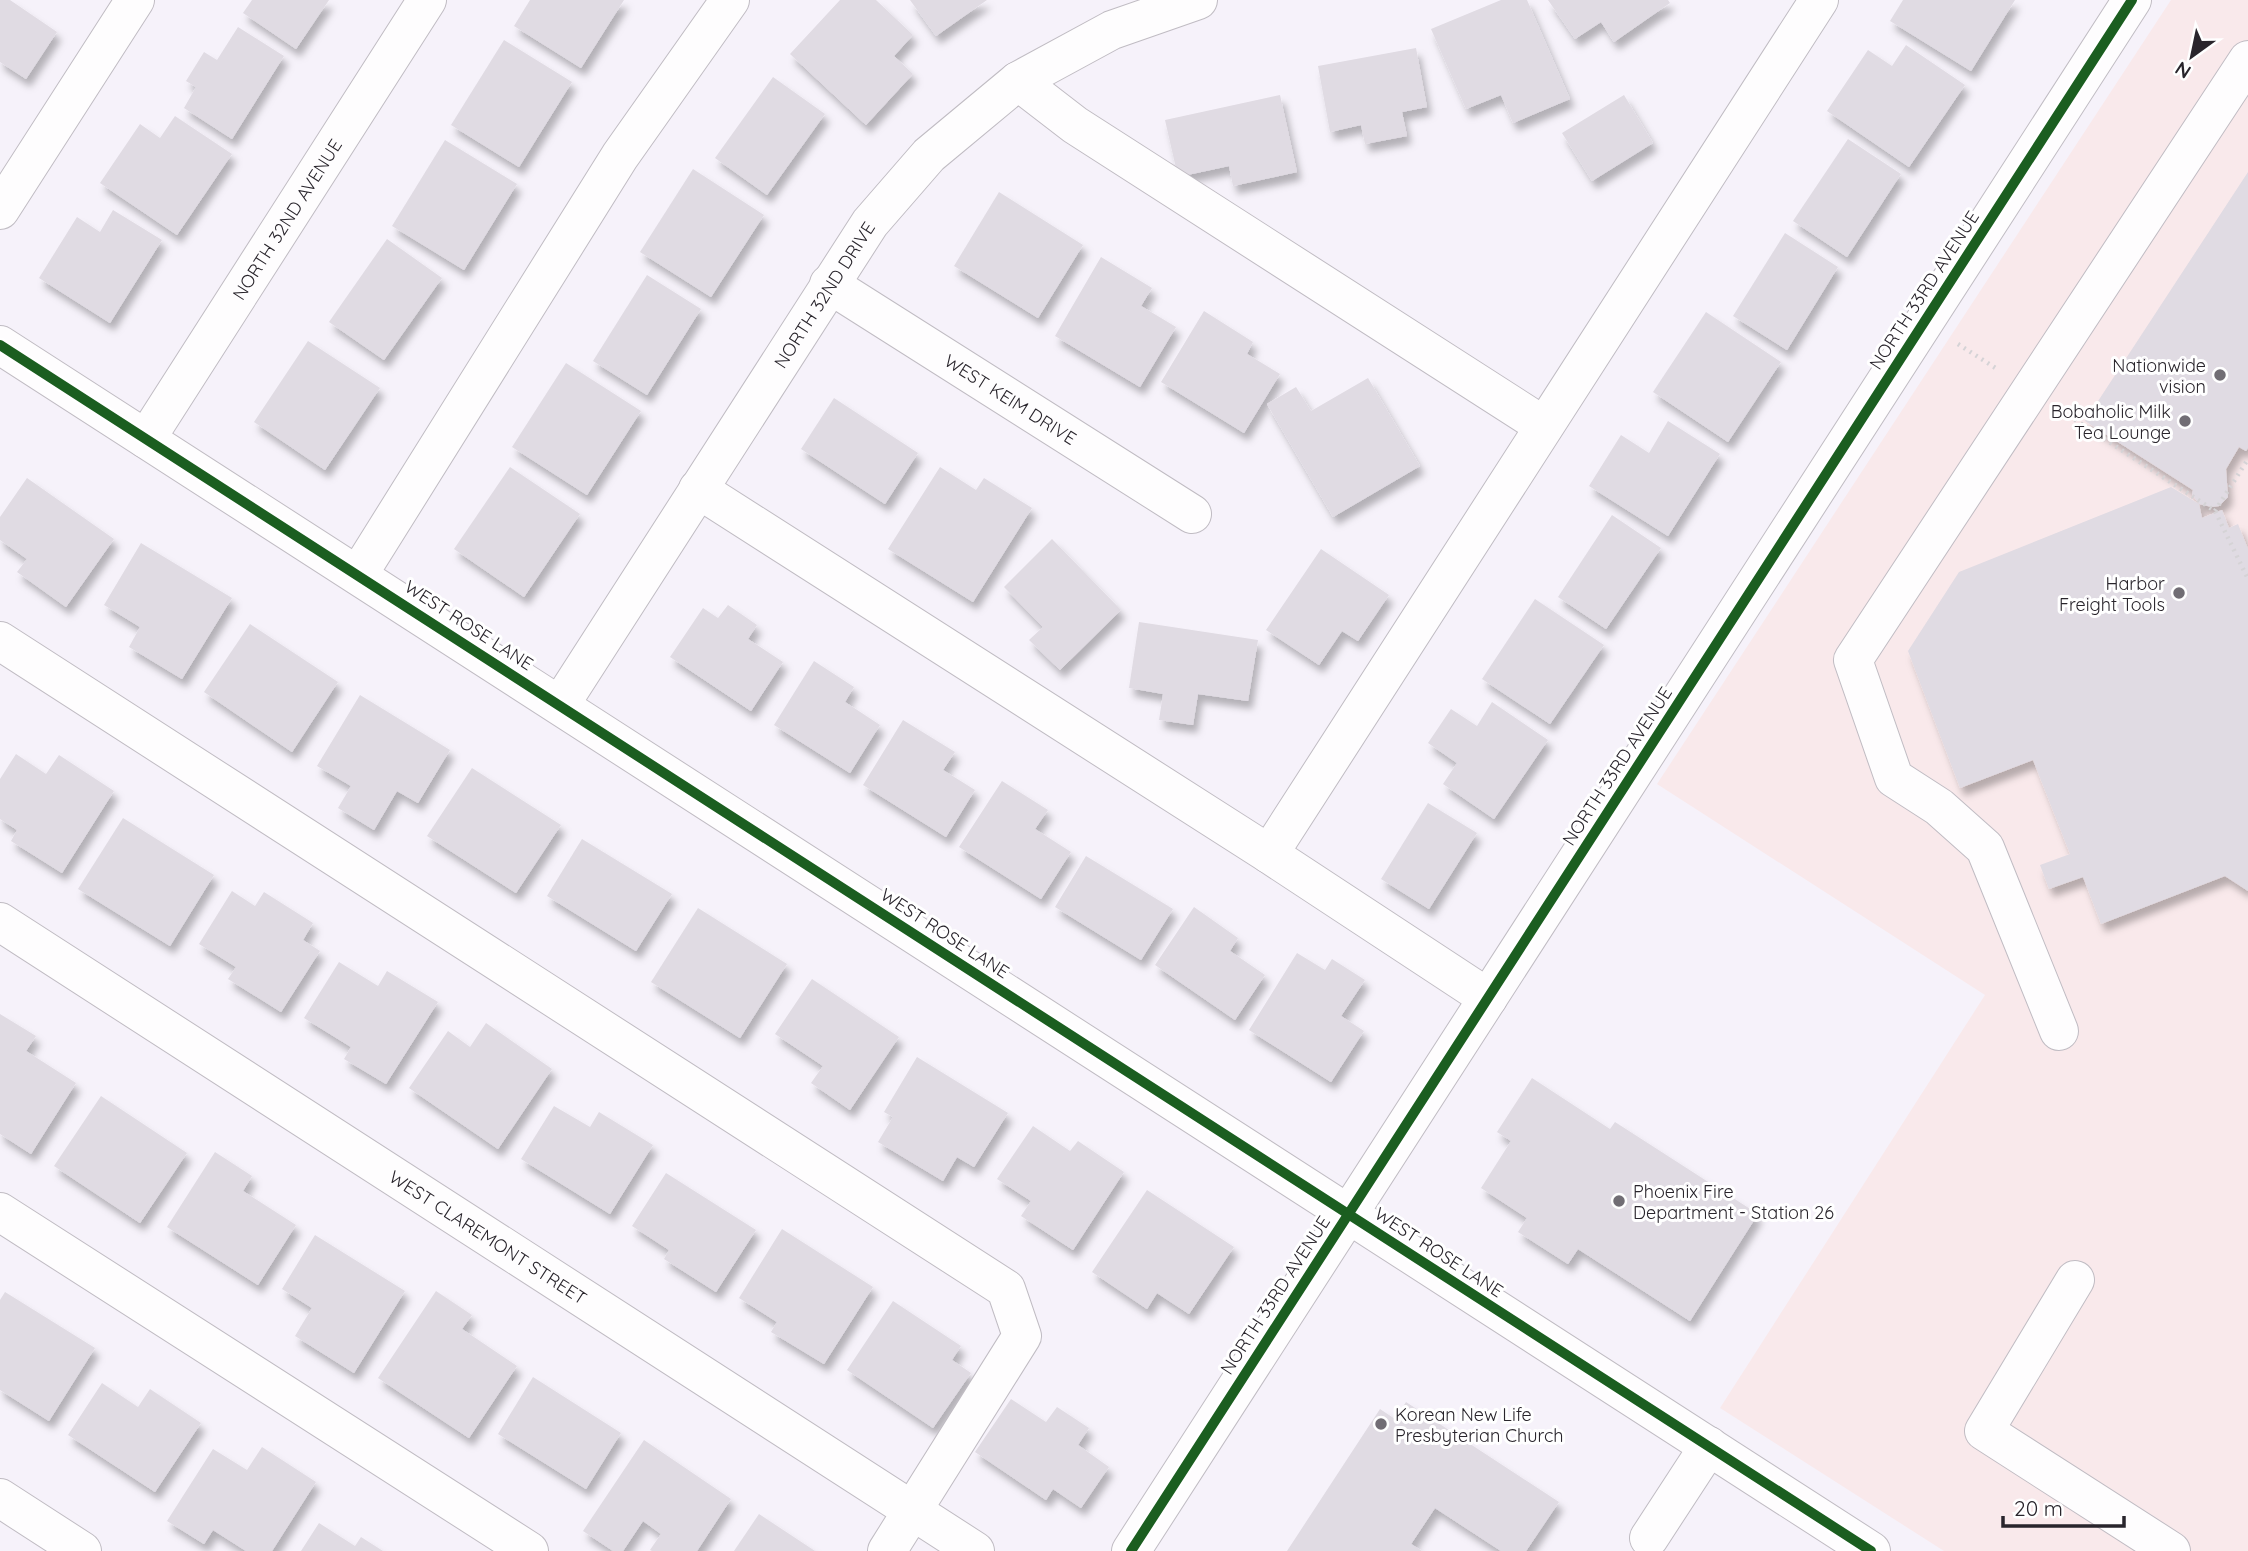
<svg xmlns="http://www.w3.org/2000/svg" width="2248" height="1551" font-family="Quicksand,sans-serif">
<defs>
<filter id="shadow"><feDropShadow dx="4.5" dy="8" stdDeviation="3.5" flood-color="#0004"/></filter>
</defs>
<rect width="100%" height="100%" fill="#f6f2fa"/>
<polygon fill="#f9e9eb" points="2171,0 2248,0 2248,1551 1944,1551 1720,1408 1985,995 1657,784"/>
<g fill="#e0dbe3" filter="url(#shadow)">
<polygon points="0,0 10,0 57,32 26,79 0,62"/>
<polygon points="252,0 329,0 296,49 243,13"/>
<polygon points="530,0 624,0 581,68 514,26"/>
<polygon points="840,0 876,0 913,35 894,56 913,74 866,125 790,54"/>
<polygon points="910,0 987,0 936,36"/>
<polygon points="1501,0 1527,0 1570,99 1513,123 1501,95 1466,109 1431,29"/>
<polygon points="1548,0 1668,0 1670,3 1614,42 1601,22 1575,39"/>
<polygon points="1903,0 2015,0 1971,71 1890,21"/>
<polygon points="238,27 284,56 232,139 184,108 196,87 186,81 204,52 217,60"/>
<polygon points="504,40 572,82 519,167 451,125"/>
<polygon points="1906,45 1965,85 1909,167 1827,111 1868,50 1892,66"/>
<polygon points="1416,48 1427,107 1402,112 1407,136 1365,144 1361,125 1330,132 1318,66"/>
<polygon points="773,77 825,114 767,195 715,158"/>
<polygon points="1280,95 1297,172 1233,186 1229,166 1178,177 1165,120"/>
<polygon points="1624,95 1653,143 1592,181 1562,133"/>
<polygon points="175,116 232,154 177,235 100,183 140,124 160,138"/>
<polygon points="1848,139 1901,174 1847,257 1793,221"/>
<polygon points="445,140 517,184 464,270 392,226"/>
<polygon points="693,169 764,215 711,297 640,252"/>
<polygon points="2248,172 2248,448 2246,451 2239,447 2226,469 2228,497 2219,506 2212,507 2199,504 2202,518 2222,510 2229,528 2238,524 2248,549 2248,891 2225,876 2101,924 2083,877 2049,889 2040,865 2070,854 2033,760 1960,788 1908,651 1959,572 2171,487 2199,504 2192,494 2193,490 2085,421"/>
<polygon points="999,192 1083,245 1038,318 954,266"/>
<polygon points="113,210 162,240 110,323 39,278 77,217 100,232"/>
<polygon points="1785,233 1838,267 1787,350 1733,316"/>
<polygon points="387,239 442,278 384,360 329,322"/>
<polygon points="1101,257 1152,288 1141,306 1176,327 1140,387 1055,336"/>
<polygon points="647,275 701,309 647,395 593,361"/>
<polygon points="1204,311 1253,342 1247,354 1280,374 1244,433 1161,382"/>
<polygon points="1706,312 1781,362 1728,442 1653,392"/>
<polygon points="308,341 380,388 325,470 254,422"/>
<polygon points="566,363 641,411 587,495 512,447"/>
<polygon points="1368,378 1420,466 1333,517 1267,404 1296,387 1311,411"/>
<polygon points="834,398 918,453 885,504 801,449"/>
<polygon points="1668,421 1720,454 1668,536 1589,486 1621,435 1649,453"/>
<polygon points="510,467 580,514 524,597 454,549"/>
<polygon points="940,467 976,490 984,478 1032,508 973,602 888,549"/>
<polygon points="27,478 114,539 66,607 17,572 27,559 0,540 0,517"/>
<polygon points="1612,515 1661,548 1606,629 1558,597"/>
<polygon points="1052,539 1121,610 1060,670 1029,640 1043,627 1004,587"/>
<polygon points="141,543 232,598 182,679 129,647 140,627 104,605"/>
<polygon points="1321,549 1389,595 1358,641 1342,631 1319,665 1266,630"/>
<polygon points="1535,599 1604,645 1550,724 1482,679"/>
<polygon points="728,605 757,625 748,639 783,662 751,711 670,657 703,608 718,618"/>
<polygon points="1139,622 1258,640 1248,701 1198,694 1193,725 1159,720 1163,694 1129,688"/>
<polygon points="250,624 338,682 292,752 204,692"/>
<polygon points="814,661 854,687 845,702 880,725 850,773 774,725"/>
<polygon points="360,695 450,750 418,803 397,791 374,830 338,808 351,786 317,766"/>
<polygon points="1492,702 1548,740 1494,819 1443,784 1457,763 1428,743 1451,709 1477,726"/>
<polygon points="903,720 955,752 943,770 975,790 946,837 863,785"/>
<polygon points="16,754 46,774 59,755 114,791 62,873 11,841 17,830 0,819 0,779"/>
<polygon points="472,768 561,825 516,893 427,836"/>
<polygon points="1002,781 1048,810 1035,829 1071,852 1041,899 959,847"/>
<polygon points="1428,803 1477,833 1429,909 1381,879"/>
<polygon points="123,818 214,875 170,946 78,889"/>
<polygon points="582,839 672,894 636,951 547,896"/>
<polygon points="1086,856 1173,909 1141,960 1055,907"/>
<polygon points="232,891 255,906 264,892 313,923 303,940 320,951 281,1012 228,979 236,967 199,944"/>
<polygon points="1194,907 1238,938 1230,951 1265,975 1235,1020 1155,965"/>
<polygon points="698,908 787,964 740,1038 651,982"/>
<polygon points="1297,953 1325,970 1332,959 1365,980 1341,1016 1364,1031 1331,1082 1249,1030"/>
<polygon points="339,962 378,986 387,971 438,1002 386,1084 344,1059 351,1047 304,1018"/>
<polygon points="812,979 899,1037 850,1110 811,1083 823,1066 775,1034"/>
<polygon points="0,1014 36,1036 26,1051 76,1083 31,1154 0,1134"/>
<polygon points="486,1023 552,1069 498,1149 409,1088 448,1031 470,1047"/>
<polygon points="917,1057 1008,1113 974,1167 957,1157 943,1181 878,1142 893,1117 884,1112"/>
<polygon points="1532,1078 1610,1129 1615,1122 1758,1214 1690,1321 1578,1249 1568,1264 1518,1232 1527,1218 1481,1188 1511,1141 1497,1132"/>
<polygon points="101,1096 187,1153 140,1223 54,1166"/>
<polygon points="554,1106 590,1127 599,1112 653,1145 610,1214 521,1159"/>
<polygon points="1033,1126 1070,1151 1078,1141 1124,1172 1073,1250 1021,1216 1031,1201 997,1179"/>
<polygon points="215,1152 252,1176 243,1191 296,1225 258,1285 167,1227"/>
<polygon points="666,1173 756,1230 716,1292 664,1259 669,1250 632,1226"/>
<polygon points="1147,1190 1234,1247 1189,1314 1157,1293 1147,1309 1092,1272"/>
<polygon points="782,1229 873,1287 824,1364 771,1332 777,1322 739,1298"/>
<polygon points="315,1235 405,1291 354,1373 295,1336 312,1308 282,1289"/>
<polygon points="436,1291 472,1315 462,1329 517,1366 469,1438 378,1378"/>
<polygon points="5,1292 95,1348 49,1421 0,1390 0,1300"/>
<polygon points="893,1301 961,1346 952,1360 971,1373 933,1428 847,1370"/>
<polygon points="533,1377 621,1433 586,1489 498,1434"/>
<polygon points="102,1383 138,1407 150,1389 201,1423 155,1492 68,1435"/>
<polygon points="1011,1399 1046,1422 1057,1407 1089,1428 1078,1445 1109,1467 1081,1508 1053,1489 1046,1500 975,1452"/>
<polygon points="1406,1402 1559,1502 1526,1551 1501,1551 1435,1508 1411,1544 1422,1551 1287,1551 1380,1409 1395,1419"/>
<polygon points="644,1440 731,1499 697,1551 652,1551 650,1550 661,1534 643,1521 623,1551 613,1551 583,1531"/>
<polygon points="262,1447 316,1482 272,1551 246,1551 213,1530 204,1544 167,1521 213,1449 247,1470"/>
<polygon points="759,1514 815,1551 734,1551"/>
<polygon points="319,1523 355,1546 361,1537 383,1551 301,1551"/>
</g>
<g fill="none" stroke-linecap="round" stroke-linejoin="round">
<defs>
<g id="minor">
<polyline points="1018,81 1075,125 1544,426"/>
<polyline points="0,210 135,0"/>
<path id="s1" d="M829,284L1192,514"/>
<polyline points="0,345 1871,1551"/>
<path id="s2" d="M146,439L427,0"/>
<polyline points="698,489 1269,854 1488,998"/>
<polyline points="358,575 620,156 730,0"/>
<polyline points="0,641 1006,1289 1022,1336 887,1551"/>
<path id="s3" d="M560,705L870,223L929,155L1018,81L1112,30L1198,0"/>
<polyline points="1269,854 1819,0"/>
<path id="s4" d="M0,922L975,1551"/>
<polyline points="2059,1031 1985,848 1939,807 1894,778 1853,660 2248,60"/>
<polyline points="0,1212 529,1551"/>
<polyline points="2075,1280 1984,1431 2171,1551"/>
<polyline points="0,1498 82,1551"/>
<polyline points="1649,1538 1709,1446"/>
<polyline points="1131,1551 2132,0"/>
</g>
</defs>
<use href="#minor" stroke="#c0bcc3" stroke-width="40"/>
<g stroke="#d5d3d6" stroke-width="4.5" stroke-dasharray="2 5" stroke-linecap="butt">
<polyline points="1958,344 1997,369"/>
<polyline points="2063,412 2215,511 2248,579"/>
<polyline points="2215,511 2248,459"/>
</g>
<use href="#minor" stroke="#fefdfe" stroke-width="38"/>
<defs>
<g id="cycleway">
<polyline points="0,345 1871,1551"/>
<polyline points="1131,1551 2132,0"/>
</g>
</defs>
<use href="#cycleway" stroke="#fff" stroke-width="15"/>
<use href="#cycleway" stroke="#1b5e20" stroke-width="10"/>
</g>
<g fill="#716d74" stroke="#fff" stroke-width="2.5">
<circle cx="2220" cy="375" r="7"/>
<circle cx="2185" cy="421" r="7"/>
<circle cx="2179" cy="593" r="7"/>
<circle cx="1619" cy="1201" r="7"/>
<circle cx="1381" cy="1424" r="7"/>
</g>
<g text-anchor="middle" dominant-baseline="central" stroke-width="6" stroke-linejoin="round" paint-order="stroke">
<g font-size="18" fill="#29252c" stroke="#fff">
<text stroke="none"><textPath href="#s2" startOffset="261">NORTH 32ND AVENUE</textPath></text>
<text transform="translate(1924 290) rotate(-57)">NORTH 33RD AVENUE</text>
<text stroke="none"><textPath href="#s3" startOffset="488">NORTH 32ND DRIVE</textPath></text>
<text stroke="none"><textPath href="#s1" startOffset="215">WEST KEIM DRIVE</textPath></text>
<text transform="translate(469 625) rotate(33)">WEST ROSE LANE</text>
<text transform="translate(1617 766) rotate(-57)">NORTH 33RD AVENUE</text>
<text transform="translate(945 933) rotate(33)">WEST ROSE LANE</text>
<text stroke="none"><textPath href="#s4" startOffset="581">WEST CLAREMONT STREET</textPath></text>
<text transform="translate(1439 1252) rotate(33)">WEST ROSE LANE</text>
<text transform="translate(1275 1295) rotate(-57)">NORTH 33RD AVENUE</text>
</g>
<g font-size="18" fill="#29252c" stroke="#fff" text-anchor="end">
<text x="2206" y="365">Nationwide<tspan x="2206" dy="21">vision</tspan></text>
<text x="2171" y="411">Bobaholic Milk<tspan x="2171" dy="21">Tea Lounge</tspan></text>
<text x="2165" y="583">Harbor<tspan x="2165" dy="21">Freight Tools</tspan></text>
<text x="1633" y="1191" text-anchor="start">Phoenix Fire<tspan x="1633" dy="21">Department - Station 26</tspan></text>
<text x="1395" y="1414" text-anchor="start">Korean New Life<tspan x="1395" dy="21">Presbyterian Church</tspan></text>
</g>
</g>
<g transform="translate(2192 56) rotate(213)" stroke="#ffffff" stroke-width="5" paint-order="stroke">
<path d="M0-5L12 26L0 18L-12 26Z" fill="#29252c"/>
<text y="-10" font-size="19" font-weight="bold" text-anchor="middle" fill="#29252c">N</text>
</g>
<path d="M2003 1516v10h121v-10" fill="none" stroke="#29252c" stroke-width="3.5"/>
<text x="2014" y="1516" font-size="21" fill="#29252c" stroke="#ffffff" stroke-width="5" paint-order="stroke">20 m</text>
</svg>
